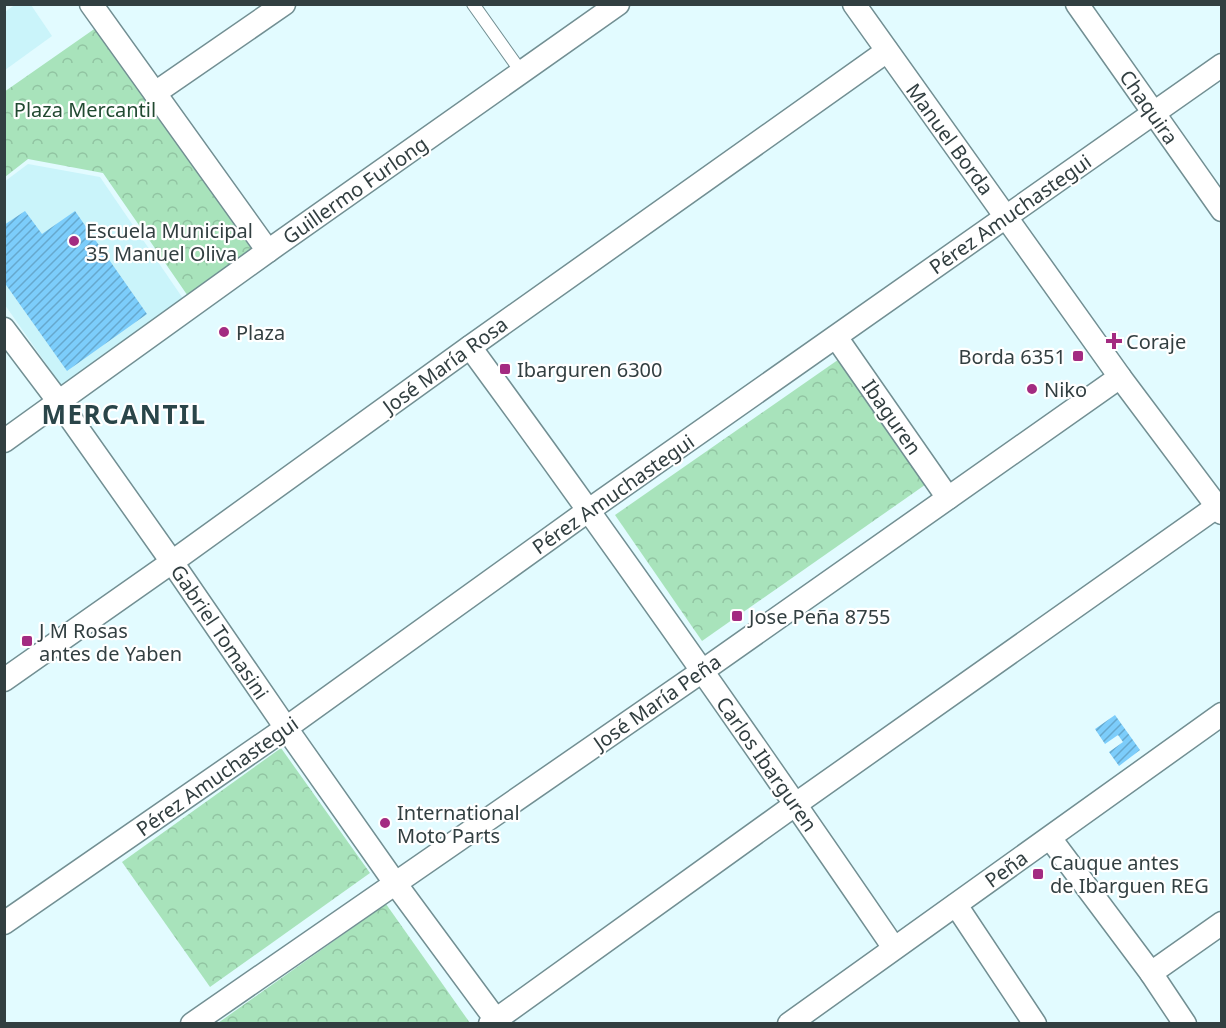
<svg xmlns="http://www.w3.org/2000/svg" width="1226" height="1028" font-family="'Noto Sans',sans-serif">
<defs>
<pattern id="park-crowns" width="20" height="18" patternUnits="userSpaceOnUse" patternTransform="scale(1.5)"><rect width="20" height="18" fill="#a8e3bb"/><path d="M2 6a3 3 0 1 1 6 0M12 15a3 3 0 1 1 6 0" fill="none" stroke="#91c4a2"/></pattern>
<pattern id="building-hatch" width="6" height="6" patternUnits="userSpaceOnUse" patternTransform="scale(1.5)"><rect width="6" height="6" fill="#7ccdfb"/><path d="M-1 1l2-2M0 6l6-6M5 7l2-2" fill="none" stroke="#66a8cd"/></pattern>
</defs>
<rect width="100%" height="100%" fill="#e2fbff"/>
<g fill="#caf4fa">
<polygon points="16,4 31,5 52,36 5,70 5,12"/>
<polygon points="28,164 100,177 184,300 63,388 5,305 4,182"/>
</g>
<g fill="url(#park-crowns)">
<polygon points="100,25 260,249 190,299 103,173 28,159 5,177 4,92"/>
<polygon points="845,355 932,480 702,641 615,515"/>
<polygon points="281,748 370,873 210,987 122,862"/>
<polygon points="386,904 470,1023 218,1023"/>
</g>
<g fill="url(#building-hatch)">
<polygon points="25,211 42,234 75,211 147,314 67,371 4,282 4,225"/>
<polygon points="1115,715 1140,750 1119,766 1109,752 1123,742 1118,735 1105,744 1095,729"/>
</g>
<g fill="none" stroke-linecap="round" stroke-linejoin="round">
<defs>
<polyline id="service" points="473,4 522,73"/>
<g id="minor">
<polyline points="91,4 268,251"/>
<polyline points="854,4 1120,377 1222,513"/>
<polyline points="1077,4 1222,210"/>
<polyline points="155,93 284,4"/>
<polyline points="4,329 59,402 172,562 286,728 395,883 499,1024"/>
<polyline points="836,337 948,498"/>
<path d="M470,347C615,545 756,746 894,948"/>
<polyline points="4,441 268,251 618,4"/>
<polyline points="4,680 172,562 470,347 887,51"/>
<polyline points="1050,838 1151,973 1185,1024"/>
<polyline points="956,905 1035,1024"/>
<polyline points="4,923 286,728 589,510 1222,65"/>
<polyline points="1151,973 1222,923"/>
<polyline points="192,1024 701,672 1120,377"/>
<polyline points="490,1024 796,804 1222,503"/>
<polyline points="789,1024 1222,714"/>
</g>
</defs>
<use href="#service" stroke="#728f93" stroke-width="14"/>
<use href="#minor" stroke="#728f93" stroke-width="25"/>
<use href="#service" stroke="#fff" stroke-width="12"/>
<use href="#minor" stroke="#fff" stroke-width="22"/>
</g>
<g fill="#a32b81" stroke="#fff" stroke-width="2">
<circle cx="74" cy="241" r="6"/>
<circle cx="224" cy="332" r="6"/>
<path d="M1111 332h6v6h6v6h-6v6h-6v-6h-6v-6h6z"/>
<rect x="1072" y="350" width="12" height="12" rx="3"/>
<rect x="499" y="363" width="12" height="12" rx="3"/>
<circle cx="1032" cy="389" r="6"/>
<rect x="731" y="610" width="12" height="12" rx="3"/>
<rect x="21" y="635" width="12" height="12" rx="3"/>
<circle cx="385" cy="823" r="6"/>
<rect x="1032" y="868" width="12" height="12" rx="3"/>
</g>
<g text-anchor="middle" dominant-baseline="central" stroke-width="4.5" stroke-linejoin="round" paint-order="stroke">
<g font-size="20" fill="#323f41" stroke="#fff">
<text transform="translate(1149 107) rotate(55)">Chaquira</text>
<text transform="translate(950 139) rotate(54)">Manuel Borda</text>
<text transform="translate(355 190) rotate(-35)">Guillermo Furlong</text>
<text transform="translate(1010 214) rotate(-35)">Pérez Amuchastegui</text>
<text transform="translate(445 365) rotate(-36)">José María Rosa</text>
<text transform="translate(892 417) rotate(55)">Ibaguren</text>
<text transform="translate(613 494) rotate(-35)">Pérez Amuchastegui</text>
<text transform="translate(220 632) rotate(56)">Gabriel Tomasini</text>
<text transform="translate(657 702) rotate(-35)">José María Peña</text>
<text transform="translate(767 764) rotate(55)">Carlos Ibarguren</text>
<text transform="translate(217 776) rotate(-35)">Pérez Amuchastegui</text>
<text transform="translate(1006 869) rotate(-36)">Peña</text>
</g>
<g font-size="20" fill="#214a31" stroke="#fff">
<text x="85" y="109">Plaza Mercantil</text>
</g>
<g font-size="20" fill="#323f41" stroke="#fff" text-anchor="start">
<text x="86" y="230">Escuela Municipal<tspan x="86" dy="23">35 Manuel Oliva</tspan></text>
<text x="236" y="332">Plaza</text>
<text x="1126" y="341">Coraje</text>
<text x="1066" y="356" text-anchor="end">Borda 6351</text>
<text x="517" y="369">Ibarguren 6300</text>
<text x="1044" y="389">Niko</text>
<text x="749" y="616">Jose Peña 8755</text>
<text x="39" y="630">J M Rosas<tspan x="39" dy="23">antes de Yaben</tspan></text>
<text x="397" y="812">International<tspan x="397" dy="23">Moto Parts</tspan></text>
<text x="1050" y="862">Cauque antes<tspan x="1050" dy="23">de Ibarguen REG</tspan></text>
</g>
<g font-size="26" font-weight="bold" letter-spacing="1.5" fill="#2a4549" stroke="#fff">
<text x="124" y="414">MERCANTIL</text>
</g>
</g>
<rect width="1226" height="1028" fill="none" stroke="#323f41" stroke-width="12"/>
</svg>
